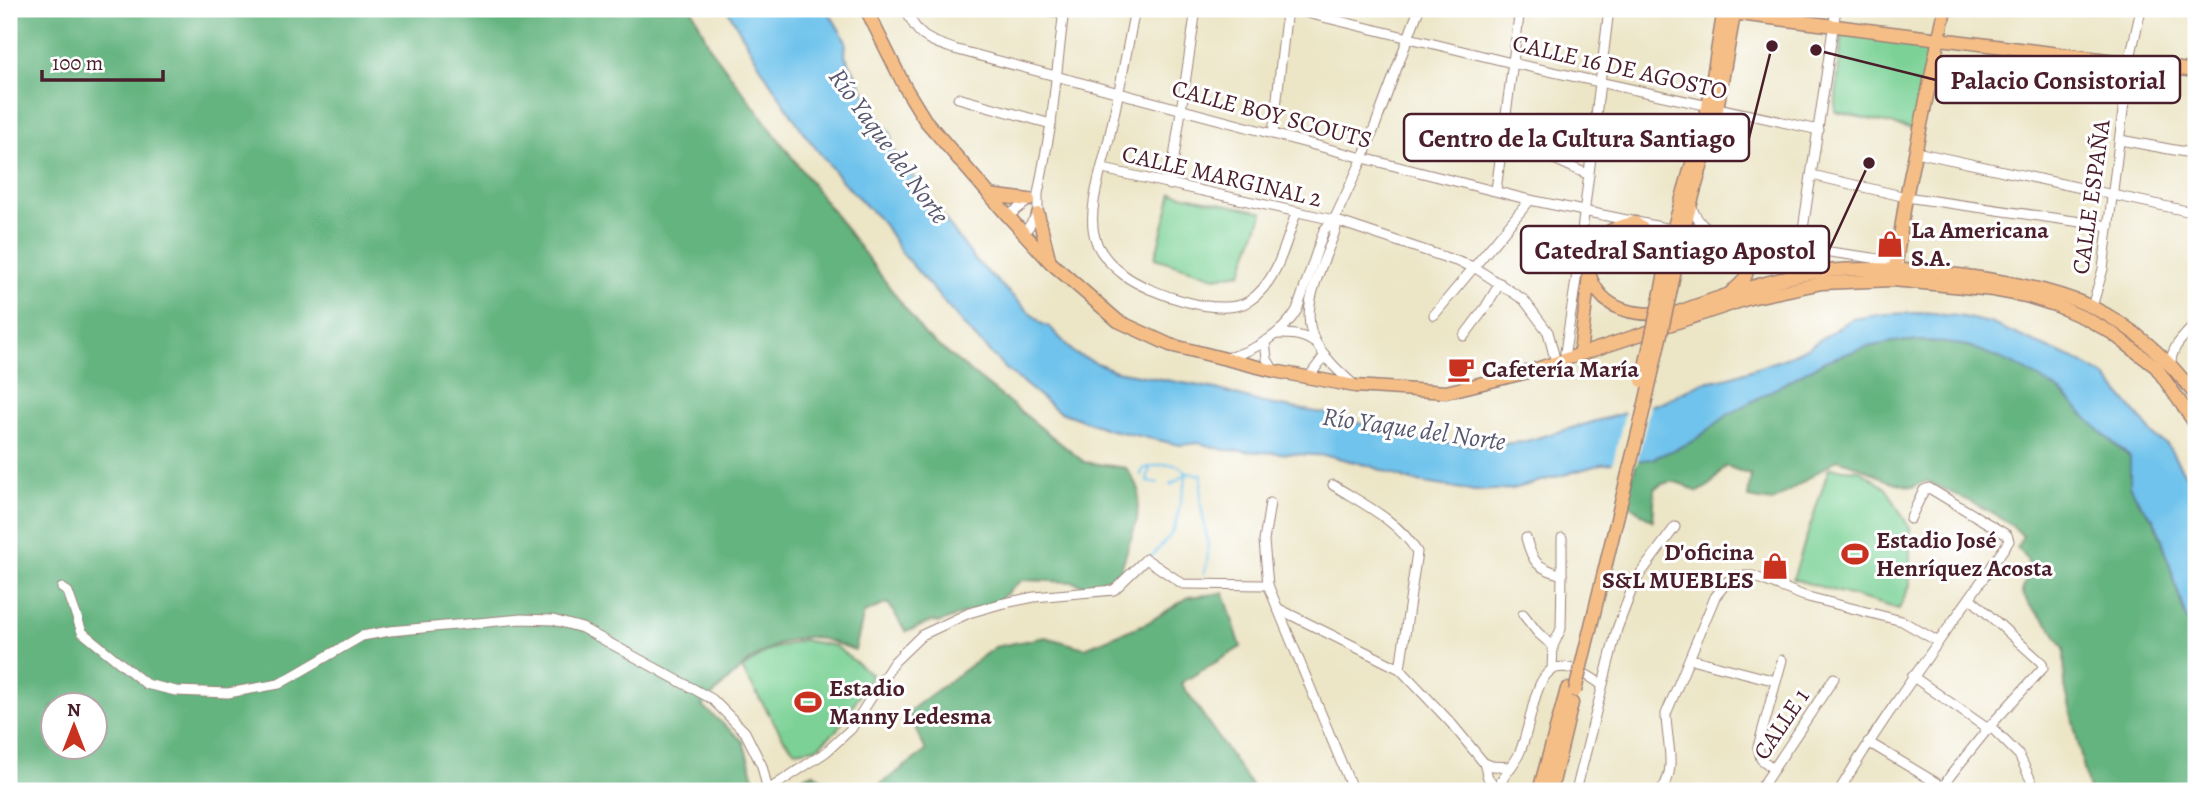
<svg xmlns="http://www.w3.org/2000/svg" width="2205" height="800" font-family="Alegreya,serif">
<rect width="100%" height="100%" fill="#fff"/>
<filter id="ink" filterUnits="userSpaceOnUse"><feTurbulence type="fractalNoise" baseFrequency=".0143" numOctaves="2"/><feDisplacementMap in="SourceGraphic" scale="14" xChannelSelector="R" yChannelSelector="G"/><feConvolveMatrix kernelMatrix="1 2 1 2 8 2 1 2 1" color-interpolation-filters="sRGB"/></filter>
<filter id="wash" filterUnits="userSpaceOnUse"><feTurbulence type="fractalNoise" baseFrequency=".00686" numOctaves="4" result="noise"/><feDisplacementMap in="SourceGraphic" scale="28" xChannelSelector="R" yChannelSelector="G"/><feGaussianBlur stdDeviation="1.57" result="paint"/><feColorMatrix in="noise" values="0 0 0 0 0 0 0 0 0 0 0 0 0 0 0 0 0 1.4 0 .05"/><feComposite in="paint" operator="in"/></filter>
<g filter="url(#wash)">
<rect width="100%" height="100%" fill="#ece5c6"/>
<g fill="#7bd296" stroke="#627860" stroke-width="2">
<polygon points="1842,30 1928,40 1934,46 1918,130 1835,112"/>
<polygon points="1172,193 1263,212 1241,273 1215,277 1155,258"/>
<polygon points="1829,468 1860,470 1887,489 1910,529 1910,585 1899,609 1793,579"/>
<polygon points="802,640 835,646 872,675 837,730 816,748 795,751 784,739 742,669 769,650"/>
</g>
<g fill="#64b47f" stroke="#576a55" stroke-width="2" fill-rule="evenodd">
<path d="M9,9H692L711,49L926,336L1084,462L1126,468L1139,489L1137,520L1116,584L1089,587L1073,582L1022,580L998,601L938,623L933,621L906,632L888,603L864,613L855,650C841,646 822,636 808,637C762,641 732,676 702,706L743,741L758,791H9ZM52,706H94V748H52Z"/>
<path d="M1897,341C1920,341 1943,341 1967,346C1993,351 2043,376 2063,394C2086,415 2105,439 2130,457V485L2140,504L2153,518L2162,540L2186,618L2196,643V791H2089L2065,686L2064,648L2050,626L2029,605L2022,592C2028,569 2036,567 2017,547L2023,536C2001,512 1956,496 1927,481L1912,487L1886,480L1863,468L1838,459L1772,502L1748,498L1751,475L1726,466L1710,485L1698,492C1681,483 1672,477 1655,488L1653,521L1626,503L1637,460L1652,459L1692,442L1729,414L1825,361L1863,348Z"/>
<polygon points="1224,593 1241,647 1181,683 1255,791 871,791 926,751 908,712 995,647 1045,637 1085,648 1147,623 1189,597"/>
<polygon points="814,773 836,791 770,791"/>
</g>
<polygon fill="#6fc3ec" stroke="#5c718c" stroke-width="2" points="727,9 827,9 846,41 845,55 880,121 891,134 892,148 975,260 1024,307 1042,324 1050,327 1075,354 1116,371 1216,389 1263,403 1334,415 1413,439 1481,446 1523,442 1663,402 1701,383 1730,377 1786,358 1807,348 1852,319 1885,314 1920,313 1958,316 1990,323 2076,360 2106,377 2157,439 2167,444 2196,493 2196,643 2186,618 2162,539 2153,518 2140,504 2130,485 2130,457 2104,435 2061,392 2039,378 2013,364 1969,346 1930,341 1897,341 1863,348 1825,361 1729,414 1692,442 1652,459 1602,464 1513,489 1475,491 1412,481 1373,467 1331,456 1225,450 1199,443 1180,445 1107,429 1058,411 1006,369 966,328 901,252 883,223 842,181 806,136 768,79"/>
<polygon fill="#ece5c6" points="1651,402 1637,464 1612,467 1625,411"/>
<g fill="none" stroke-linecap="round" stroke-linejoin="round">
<g stroke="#6fc3ec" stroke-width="2.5">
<polyline points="1150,467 1147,482 1158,483"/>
<path d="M1141,475L1143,469C1158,465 1176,459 1187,473L1202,475C1201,485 1200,494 1201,504C1204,527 1213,550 1204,573"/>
<polyline points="1170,483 1171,485 1187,473"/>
<polyline points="1150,558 1169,537 1175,526 1187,473"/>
</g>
</g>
</g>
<g filter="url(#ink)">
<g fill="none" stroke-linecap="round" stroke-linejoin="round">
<defs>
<g id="minor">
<path d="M906,9C917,37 927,40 954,49L1363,158L1530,200L1714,238"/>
<polyline points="1017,9 1021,9"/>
<polyline points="1034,9 1064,13"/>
<path d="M1135,9C1127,51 1119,92 1110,134C1104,164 1086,209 1095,238C1099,253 1112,266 1124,275C1148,293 1222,319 1249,301C1277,283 1286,242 1296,213"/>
<polyline points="1290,9 1512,63 1819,130"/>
<polyline points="1681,9 1723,12"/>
<polyline points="958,98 1051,124"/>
<polyline points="1273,134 1287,9"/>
<polyline points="1502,135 1589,175"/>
<polyline points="2120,140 2196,154"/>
<polyline points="1916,152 2196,213"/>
<polyline points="1103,169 1334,220 1474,267 1524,300 1548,332 1554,355"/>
<polyline points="1812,175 1906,197 2109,226"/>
<polyline points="1170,185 1196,9"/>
<polyline points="1496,190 1520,9"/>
<path d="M1691,206C1700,228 1708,231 1730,236"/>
<polyline points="1008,216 1031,199"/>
<path d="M1334,220L1336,228C1325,264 1294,311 1318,346C1328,362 1342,374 1355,386"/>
<polyline points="1024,233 1038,214 1038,194 1051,124 1064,9"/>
<polyline points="1765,243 1873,258 1899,264"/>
<polyline points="1744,247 1805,274"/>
<polyline points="1800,249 1836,9"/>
<polyline points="2092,307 2103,269 2129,63 2141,9"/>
<polyline points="1434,315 1530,200"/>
<path d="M1276,334C1292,334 1302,334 1315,343"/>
<polyline points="1464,336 1485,308 1500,283"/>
<polyline points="1265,341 1267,359 1274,371"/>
<polyline points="1565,352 1576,280 1609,9"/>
<path d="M1226,358C1254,351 1282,335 1297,310L1324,230L1334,220L1363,158L1419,9"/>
<path d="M2171,365C2170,347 2185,336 2196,323"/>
<polyline points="1309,377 1325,355"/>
<path d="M1333,485C1363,504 1399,521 1417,552L1400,669"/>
<polyline points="1270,503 1264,541 1268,585 1353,791"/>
<path d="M1526,538C1533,564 1537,567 1562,575L1561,629L1553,646"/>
<polyline points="1562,575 1562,538"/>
<polyline points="62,588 68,592 82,632 146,684 176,691 228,693 279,684 362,636 390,631 521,619 553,620 582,628 712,699 745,732 762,766 768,791"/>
<polyline points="1277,608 1400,669 1451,723 1484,763 1488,778 1499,791"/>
<polyline points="1523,614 1538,633 1553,646 1552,669"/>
<polyline points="1691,659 1776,681"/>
<polyline points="1912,676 1988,729"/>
<polyline points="1990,726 2019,755 2036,791"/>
<polyline points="1868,742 1950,791"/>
<polyline points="1484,763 1492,766 1511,767"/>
<polyline points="1774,769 1761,759 1758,747 1782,660"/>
<polyline points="768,790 826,752 851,729 894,662 922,635 969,613 1000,604 1034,597 1114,590 1146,559 1183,584 1268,585"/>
<path d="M1497,791C1501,777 1513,767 1519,754C1539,710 1529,632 1602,685"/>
<polyline points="1576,791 1617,629 1635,581 1675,527"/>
<path d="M1661,791C1678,769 1666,740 1666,714L1715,597L1728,581L1736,576H1753L1804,596L1902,621L1937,641"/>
<polyline points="1759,791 1834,678"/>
<path d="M1839,791C1891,704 1952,625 2009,541L2007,535L1929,488L1924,490L1910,519"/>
<polyline points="1941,791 1950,776 1990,726 2043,668 2042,663 1970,598"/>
</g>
<g id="major">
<polyline points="866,9 906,89 925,120 1008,216 1050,262 1118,321 1170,345 1274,371 1355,386 1446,392 1524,373 1750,298 1822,283 1893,280 1993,290 2026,296 2055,305 2087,319 2112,333 2156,367 2196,425"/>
<polyline points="1723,12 2196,71"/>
<polyline points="989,195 1029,200"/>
<polyline points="1038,214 1049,258"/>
<polyline points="1728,236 1794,257 1824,271"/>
<path d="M1677,258C1698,240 1729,228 1747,258C1749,274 1745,282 1732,291"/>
<path d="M1590,276C1602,311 1635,316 1667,313"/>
<polyline points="1894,276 1906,197 1945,9"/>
<polyline points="1661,293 1673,230 1708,107 1724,9"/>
<polyline points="1670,294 1683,232 1717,109 1735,9"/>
<path d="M1657,320C1708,301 1772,277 1825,271C1897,264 2025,277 2092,307C2132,326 2170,360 2196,396"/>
<path d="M1580,354L1589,274C1586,244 1607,227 1635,223L1654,237L1666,263"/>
<polyline points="1539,791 1567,689"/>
<polyline points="1551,791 1572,703"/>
</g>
</defs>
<use href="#minor" stroke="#9b8278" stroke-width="11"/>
<use href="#major" stroke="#9b8278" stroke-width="15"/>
<use href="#minor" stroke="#fff" stroke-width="9"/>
<use href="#major" stroke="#f6be87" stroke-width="12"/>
<defs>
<g id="major-bridge">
<polyline points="1642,381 1661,293"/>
<polyline points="1575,691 1645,404 1670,294"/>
</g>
</defs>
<use href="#major-bridge" stroke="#9b8278" stroke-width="15" stroke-linecap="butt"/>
<use href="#major-bridge" stroke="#f6be87" stroke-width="12"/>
</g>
</g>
<defs>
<symbol id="shop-bare" viewBox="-9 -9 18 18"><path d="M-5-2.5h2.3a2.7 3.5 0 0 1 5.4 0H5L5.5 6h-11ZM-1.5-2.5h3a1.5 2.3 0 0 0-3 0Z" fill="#c8321e" stroke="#fff" stroke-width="2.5" paint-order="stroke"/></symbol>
<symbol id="cafe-bare" viewBox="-9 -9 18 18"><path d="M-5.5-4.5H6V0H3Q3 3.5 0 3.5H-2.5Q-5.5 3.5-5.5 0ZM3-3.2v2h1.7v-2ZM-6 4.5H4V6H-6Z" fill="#c8321e" stroke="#fff" stroke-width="2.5" paint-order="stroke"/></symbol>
<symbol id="stadium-bare" viewBox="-9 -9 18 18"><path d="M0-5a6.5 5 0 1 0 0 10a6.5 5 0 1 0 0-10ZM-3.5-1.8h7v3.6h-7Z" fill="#c8321e" stroke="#fff" stroke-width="2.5" paint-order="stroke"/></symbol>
</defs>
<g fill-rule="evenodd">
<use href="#shop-bare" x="1871" y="225" width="38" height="38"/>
<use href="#cafe-bare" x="1442" y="350" width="38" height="38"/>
<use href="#stadium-bare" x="1836" y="535" width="38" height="38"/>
<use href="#shop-bare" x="1756" y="547" width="38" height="38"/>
<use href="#stadium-bare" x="789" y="683" width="38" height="38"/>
</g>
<g text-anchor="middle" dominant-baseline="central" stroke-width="6" stroke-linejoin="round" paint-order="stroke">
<g font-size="24" fill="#4a1f2b" stroke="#fff">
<text transform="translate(1620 67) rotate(13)">CALLE 16 DE AGOSTO</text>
<text transform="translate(1272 114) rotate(15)">CALLE BOY SCOUTS</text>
<text transform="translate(1222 176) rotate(13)">CALLE MARGINAL 2</text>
<text transform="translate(2091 197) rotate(-82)">CALLE ESPAÑA</text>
<text transform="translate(1781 724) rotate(-56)">CALLE 1</text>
</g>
<g font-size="24" font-weight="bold" fill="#4a1f2b" stroke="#fff" text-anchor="start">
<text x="1911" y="230">La Americana<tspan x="1911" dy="28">S.A.</tspan></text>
<text x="1482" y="369">Cafetería María</text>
<text x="1876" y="540">Estadio José<tspan x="1876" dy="28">Henríquez Acosta</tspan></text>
<text x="1754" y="552" text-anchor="end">D'oficina<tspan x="1754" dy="28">S&amp;L MUEBLES</tspan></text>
<text x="829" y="688">Estadio<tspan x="829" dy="28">Manny Ledesma</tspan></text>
</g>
<g font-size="26" font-style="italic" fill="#57586f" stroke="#fff">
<text transform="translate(889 146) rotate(54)">Río Yaque del Norte</text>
<text transform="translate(1414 429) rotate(8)">Río Yaque del Norte</text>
</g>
</g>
<path fill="none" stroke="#4a1f2b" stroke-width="2.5" d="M1816 50L1936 80M1772 46L1749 138M1869 163L1829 250"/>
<g fill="#4a1f2b" stroke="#fff" stroke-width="2.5">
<circle cx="1816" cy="50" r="7"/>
<circle cx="1772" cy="46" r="7"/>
<circle cx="1869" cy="163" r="7"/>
</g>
<g fill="#fff" stroke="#4a1f2b" stroke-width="2.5">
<rect x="1936" y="56" width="244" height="47" rx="7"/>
<rect x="1404" y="114" width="345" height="47" rx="7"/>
<rect x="1521" y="226" width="308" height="47" rx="7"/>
</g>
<g font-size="26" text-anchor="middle" font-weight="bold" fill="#4a1f2b">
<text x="2058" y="89">Palacio Consistorial</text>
<text x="1577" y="147">Centro de la Cultura Santiago</text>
<text x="1675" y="259">Catedral Santiago Apostol</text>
</g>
<rect width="2205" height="800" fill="none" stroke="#fff" stroke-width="35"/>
<g transform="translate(74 726)"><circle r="33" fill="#ffffff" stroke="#b7a5aa" stroke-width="2"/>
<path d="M0-5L12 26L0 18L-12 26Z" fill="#c8321e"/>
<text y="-10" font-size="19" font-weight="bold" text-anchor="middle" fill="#4a1f2b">N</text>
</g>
<path d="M42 70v10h121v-10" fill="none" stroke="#4a1f2b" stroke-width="3.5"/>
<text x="52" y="70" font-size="21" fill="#4a1f2b" stroke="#ffffff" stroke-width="5" paint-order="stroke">100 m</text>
</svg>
